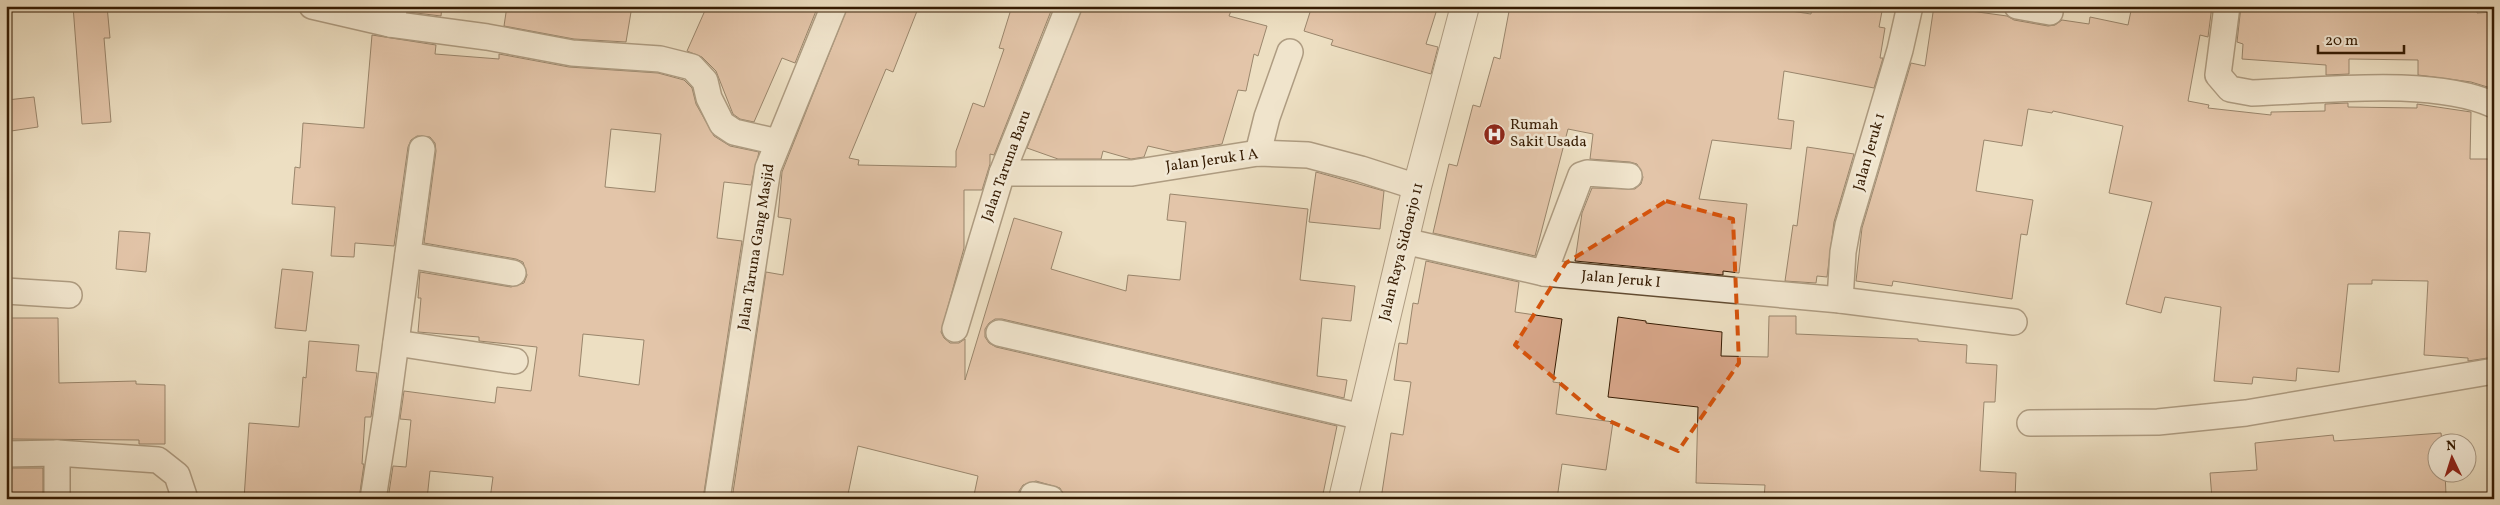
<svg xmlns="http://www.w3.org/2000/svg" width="2500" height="505" font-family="Vollkorn,serif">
<rect width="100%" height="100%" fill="#eddfc2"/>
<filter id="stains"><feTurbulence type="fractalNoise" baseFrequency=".004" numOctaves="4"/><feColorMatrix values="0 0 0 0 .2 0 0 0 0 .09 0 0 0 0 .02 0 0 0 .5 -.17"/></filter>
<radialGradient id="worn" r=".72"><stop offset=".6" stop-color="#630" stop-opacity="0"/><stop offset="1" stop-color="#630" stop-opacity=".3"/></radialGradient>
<g fill="#d7a689" stroke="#351b02" fill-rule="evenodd">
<polygon points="73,6 107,6 110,38 104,38 111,122 82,124"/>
<polygon points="409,6 442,6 441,16 408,12"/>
<polygon points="507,6 632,6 626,42 574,39 504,26"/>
<polygon points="707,6 818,6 795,63 782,58 754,122 740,119 733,114 716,71 702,57 687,51"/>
<polygon points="848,6 919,6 893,72 886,69 849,158 859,160 858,165 956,167 956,151 973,103 984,107 1004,49 999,48 1012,6 1053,6 994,155 990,154 990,164 982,190 964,190 964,248 941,332 944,338 950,343 959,343 965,339 965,380 1014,218 1062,232 1051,269 1126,291 1128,275 1180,280 1186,222 1167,220 1170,194 1308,209 1300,280 1355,286 1351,321 1322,318 1317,376 1347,380 1344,398 1002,319 995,319 989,323 985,329 985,337 989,343 996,347 1337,426 1322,499 1065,499 1060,488 1036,481 1023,485 1019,491 1019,499 991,499 974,495 978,476 858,446 847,499 732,499 766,272 783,275 791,219 778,217 782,172"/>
<polygon points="1083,6 1233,6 1229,16 1267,26 1258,56 1254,54 1246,91 1238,90 1222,144 1174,152 1148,146 1144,157 1131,159 1103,151 1101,159 1058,159 1027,148"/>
<polygon points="1312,6 1438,6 1426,44 1438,47 1431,74 1331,45 1333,40 1304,31"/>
<polygon points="1510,6 1757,6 1811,14 1812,6 1883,6 1879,27 1885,28 1880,58 1883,58 1874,88 1784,71 1778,119 1794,121 1791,149 1712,140 1699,199 1747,204 1739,273 1723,271 1723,275 1575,261 1582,213 1592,188 1635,189 1641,184 1643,177 1637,164 1630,162 1590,159 1593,134 1568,129 1535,256 1433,233 1449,164 1457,166 1473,105 1480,107 1494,57 1500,59"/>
<polygon points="1934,6 2007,16 2014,20 2048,26 2055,25 2062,20 2089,24 2090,17 2128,25 2132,6 2212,6 2208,37 2200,35 2188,101 2209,105 2208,108 2271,115 2271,112 2325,111 2325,104 2348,103 2348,107 2417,108 2417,104 2471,112 2470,159 2494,159 2494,357 2468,361 2468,358 2424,355 2428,281 2372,280 2372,284 2348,284 2339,372 2297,368 2296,381 2253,377 2252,384 2214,381 2221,307 2165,297 2161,313 2126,304 2152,202 2109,193 2123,126 2053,111 2052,113 2028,109 2022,146 1984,140 1976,191 2033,200 2027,235 2021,234 2012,299 1893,281 1892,286 1856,281 1862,228 1911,63 1925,66"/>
<polygon points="2241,6 2477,6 2477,13 2494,12 2494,89 2471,82 2418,75 2418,60 2349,59 2349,74 2326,75 2326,65 2242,59 2243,44 2237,42"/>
<path d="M372,35L436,45L435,54L499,59V54L569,67L658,73L684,80L692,88L696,104L714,136L730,146L759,152L751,185L724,182L717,238L742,241L703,499H490L493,477L430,471L427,499H388L393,466L406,467L411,420L400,419L404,391L495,403L497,387L531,391L537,347L479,341V337L418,332L421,298H418L420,272L511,287L524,283L527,275L523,262L516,259L424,243L436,151L435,143L430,137L417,136L411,140L408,147L394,246L355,243L354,257L331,256L335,207L292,204L295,167L300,168L303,123L364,128ZM611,129L661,134L655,192L605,187ZM583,334L644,340L639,385L579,376Z"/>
<polygon points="34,97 38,127 11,131 7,100"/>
<polygon points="1807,147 1854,154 1834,222 1827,277 1817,276 1816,283 1785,281 1793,225 1797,226"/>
<polygon points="1316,172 1384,191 1380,229 1309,222"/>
<polygon points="119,231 150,233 146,272 116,269"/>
<polygon points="1426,261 1519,282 1515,312 1562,319 1553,382 1560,383 1556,414 1613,422 1606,470 1562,464 1557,499 1381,499 1391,433 1403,435 1411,382 1394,380 1399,343 1407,344 1413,303 1418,304"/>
<polygon points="282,269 313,272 306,331 275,328"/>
<polygon points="1769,316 1796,316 1796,334 1918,339 1918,341 1967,345 1966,363 1997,365 1995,402 1984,402 1980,471 2016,473 2015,499 1916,496 1916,499 1764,499 1765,485 1696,483 1698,407 1608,397 1618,317 1646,321 1646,323 1722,332 1721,356 1768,357"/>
<polygon points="6,318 58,318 59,383 136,381 136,384 165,385 165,444 139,444 139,440 12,439 11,364 6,364"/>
<polygon points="309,341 359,345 356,371 377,373 371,417 365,417 362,464 364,464 359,499 244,499 249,423 299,427 303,377 306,378"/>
<polygon points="2441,433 2442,442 2438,442 2438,472 2445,472 2446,495 2407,499 2212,499 2210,473 2257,470 2255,443 2333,435 2334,441"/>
<polygon points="12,468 43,468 43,499 10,499"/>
</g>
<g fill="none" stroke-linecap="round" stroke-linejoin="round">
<defs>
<g id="minor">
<polyline points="312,6 390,24"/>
<polyline points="395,6 390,24 487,37 572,53 660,59 692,67 705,81 709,98 722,124 734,132 778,142"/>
<polyline points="2017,6 2050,12"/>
<path d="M2227,6L2218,75L2230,89L2252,93C2321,91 2431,77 2494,105"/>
<polyline points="1258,153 1267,117 1290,52"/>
<polyline points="1002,173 1132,173 1258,153 1308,155 1361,169 1417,187"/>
<polyline points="1404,241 1544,273 1840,300 2014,322"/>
<polyline points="408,255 513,273"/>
<polyline points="1544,273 1581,175 1587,173 1629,176"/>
<polyline points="6,291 69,295"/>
<polyline points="1840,300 1843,252 1848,225 1900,50 1910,6"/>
<polyline points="955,329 1002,173 1069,6"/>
<polyline points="999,333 1362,417"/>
<polyline points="396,343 515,361"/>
<polyline points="2030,423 2158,422 2246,413 2494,371"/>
<polyline points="57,453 57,499"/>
<polyline points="6,454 57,453 158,460 177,475 185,499"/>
<polyline points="1033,495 1051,499"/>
<polyline points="373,499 386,416 422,149"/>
<polyline points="717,499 768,168 834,6"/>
</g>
<polyline id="tertiary" points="1343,499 1417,187 1465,6"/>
</defs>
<use href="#minor" stroke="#634c32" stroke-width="28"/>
<use href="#tertiary" stroke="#634c32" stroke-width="30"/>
<use href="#minor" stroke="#f3ead7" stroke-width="25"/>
<use href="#tertiary" stroke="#f3ead7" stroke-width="28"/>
</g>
<path d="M0 0H2500V505H0ZM1666,201L1733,219L1739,363L1678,451L1600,417L1515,345L1566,263Z" fill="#eddfc2" fill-opacity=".55" fill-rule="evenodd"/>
<path fill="none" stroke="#d6530b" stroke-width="4" stroke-dasharray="10 6" stroke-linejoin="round" d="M1666,201L1733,219L1739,363L1678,451L1600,417L1515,345L1566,263Z"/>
<defs>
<symbol id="hospital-disc" viewBox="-11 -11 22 22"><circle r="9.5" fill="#8f2418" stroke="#f3ead7"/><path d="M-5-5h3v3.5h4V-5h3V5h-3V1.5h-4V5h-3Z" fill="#fff"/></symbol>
</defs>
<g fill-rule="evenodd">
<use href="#hospital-disc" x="1482" y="122" width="25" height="25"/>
</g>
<g text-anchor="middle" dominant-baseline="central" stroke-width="5" stroke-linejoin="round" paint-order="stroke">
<g font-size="15" fill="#351b02" stroke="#f3ead7" text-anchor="start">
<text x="1510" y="125">Rumah<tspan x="1510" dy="17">Sakit Usada</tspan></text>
</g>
<g font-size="15" fill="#351b02" stroke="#f3ead7">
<text transform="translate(1870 152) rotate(-74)">Jalan Jeruk 1</text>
<text transform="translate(1212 161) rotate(-8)">Jalan Jeruk I A</text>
<text transform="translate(1007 166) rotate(-70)">Jalan Taruna Baru</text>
<text transform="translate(757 247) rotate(-81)">Jalan Taruna Gang Masjid</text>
<text transform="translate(1402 252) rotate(-76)">Jalan Raya Sidoarjo 11</text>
<text transform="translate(1621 280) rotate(5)">Jalan Jeruk I</text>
</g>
</g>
<rect width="2500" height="505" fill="none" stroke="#eddfc2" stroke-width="25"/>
<rect x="8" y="8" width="2485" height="490" fill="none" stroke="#351b02" stroke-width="2.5"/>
<rect x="12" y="12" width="2475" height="480" fill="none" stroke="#351b02"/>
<g transform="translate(2452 458) rotate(356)"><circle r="24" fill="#f3ead7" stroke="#a79782"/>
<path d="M0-4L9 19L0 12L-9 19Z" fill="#8f2418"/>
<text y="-8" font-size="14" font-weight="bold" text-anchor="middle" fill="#351b02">N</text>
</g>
<path d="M2318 45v8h86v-8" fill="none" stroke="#351b02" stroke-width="2.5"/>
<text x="2325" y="45" font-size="15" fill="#351b02" stroke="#f3ead7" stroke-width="4" paint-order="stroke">20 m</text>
<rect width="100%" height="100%" filter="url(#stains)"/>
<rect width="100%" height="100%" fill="url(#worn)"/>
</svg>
